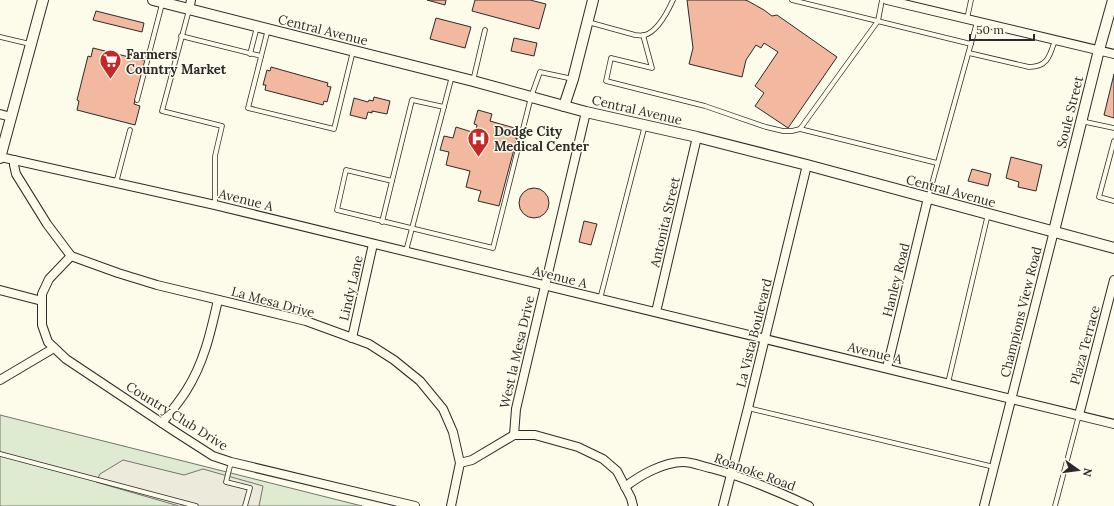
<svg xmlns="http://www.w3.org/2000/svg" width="1114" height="506" font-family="Lora,serif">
<rect width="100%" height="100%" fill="#fdfbea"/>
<polygon fill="#deebd1" stroke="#74746e" points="0,415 362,506 0,506"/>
<polygon fill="#eceadb" stroke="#74746e" points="123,460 184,475 203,469 263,486 259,506 179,506 96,482 100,474"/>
<g fill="#f2b8a0" stroke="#2b2b2b">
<polygon points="427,0 446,0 445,5"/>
<polygon points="475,0 530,0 546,4 539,29 472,11"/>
<polygon points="687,0 745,0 748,1 764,10 772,16 777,15 837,57 788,128 755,106 764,93 755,86 778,52 764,43 761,48 756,45 746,60 742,77 689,64 693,48"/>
<polygon points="96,11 144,23 142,32 93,20"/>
<polygon points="436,18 471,27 465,48 430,39"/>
<polygon points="514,38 537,43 534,56 511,51"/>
<polygon points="93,48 145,61 134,104 140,106 135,125 77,110 79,101 77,100 88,56 91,57"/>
<polygon points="271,67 328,83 327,86 331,87 327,102 324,101 323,105 265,90 266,85 263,85 267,70 270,71"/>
<polygon points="1114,74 1114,118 1104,115"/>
<polygon points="374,97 390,101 387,114 372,111 372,113 368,112 366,119 350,115 354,98 368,102 369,100 373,101"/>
<polygon points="478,110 492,114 490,121 518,129 515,138 517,138 499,206 478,201 481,191 466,187 470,171 446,165 449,152 440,150 444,136 453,138 456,127 475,133 477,125 474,124"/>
<polygon points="1011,157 1042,165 1036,191 1018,187 1019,182 1006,178"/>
<polygon points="972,169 991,174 988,186 968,181"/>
<circle cx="534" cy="203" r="15"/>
<polygon points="584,221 597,224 591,245 579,242"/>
</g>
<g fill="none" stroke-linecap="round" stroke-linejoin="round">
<defs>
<g id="service">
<polyline points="792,0 971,44"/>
<polyline points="882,0 878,21 800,129 937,163"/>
<polyline points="189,10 162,111 222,126 215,156 215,205"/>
<polyline points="967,19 971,0"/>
<path d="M588,22L635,35C638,35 642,36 645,35C658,31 668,11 673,0"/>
<polyline points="268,29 248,108 334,129 353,51"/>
<polyline points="643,35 652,68 611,58 606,81 705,106 766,127 783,131 792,131 800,129"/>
<polyline points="181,36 261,56"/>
<polyline points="0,37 30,44"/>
<path d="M969,53L1029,67C1048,67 1050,55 1055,40"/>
<polyline points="250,54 257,27"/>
<polyline points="473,81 485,30"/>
<polyline points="137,100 162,4"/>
<polyline points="444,107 412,100 392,181 346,170 337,210 493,248 531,97 540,72 573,79"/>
<polyline points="1081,121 1114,128"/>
<polyline points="1114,141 1099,197 1114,201"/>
<polyline points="116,183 130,130"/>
<polyline points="928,198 977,22"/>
<polyline points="382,222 392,181"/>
<polyline points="406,251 452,76"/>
<polyline points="600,299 645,125"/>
<polyline points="948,383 988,214"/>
<polyline points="748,408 994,467"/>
<polyline points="0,454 196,506"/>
<polyline points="231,462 226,482 250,488 245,506"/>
<polyline points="1055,506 1079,415"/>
</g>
<g id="minor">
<polyline points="887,0 1114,54"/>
<polyline points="189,10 191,0"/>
<polyline points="0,114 11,117"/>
<polyline points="0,157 215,205 1114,424"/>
<polyline points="14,160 14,165 16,174 47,224 71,256 118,273 157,285 306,321 369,344 394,360 420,381 443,409 453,432 460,463 451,506"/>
<polyline points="71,256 49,279 42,294 42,325 48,342 66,359 174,431 213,456 231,462 415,506"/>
<polyline points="0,290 42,301"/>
<polyline points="656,312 697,137"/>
<polyline points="352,338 373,244"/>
<polyline points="887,368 928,198"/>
<polyline points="0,380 54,348"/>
<polyline points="1079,415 1114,280"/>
<path d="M162,423C170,413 179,402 186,391C204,363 211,331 218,300"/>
<polyline points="514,435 516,409 586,112"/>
<polyline points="514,435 535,435 578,447 603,459 617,471 631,498 633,506"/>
<polyline points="460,463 472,460 514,435"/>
<path d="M625,487C640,475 664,462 683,462C692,462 701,466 710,468C745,477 777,491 809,506"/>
<polyline points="723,506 748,408 807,165"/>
<polyline points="984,506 1054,231"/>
</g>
<g id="tertiary">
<polyline points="153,0 473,81 586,112 697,137 807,165 1114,248"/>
<polyline points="564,106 573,79 593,0"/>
<polyline points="0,158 43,0"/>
<polyline points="1054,231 1099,50 1113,0"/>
</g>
</defs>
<use href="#service" stroke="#2b2b2b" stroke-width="5.5"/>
<use href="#minor" stroke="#2b2b2b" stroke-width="10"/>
<use href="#tertiary" stroke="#2b2b2b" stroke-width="12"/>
<use href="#service" stroke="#fdfbea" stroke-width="4"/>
<use href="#minor" stroke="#fdfbea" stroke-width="8"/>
<use href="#tertiary" stroke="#fdfbea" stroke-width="10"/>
</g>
<defs>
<symbol id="supermarket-pin" viewBox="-11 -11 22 30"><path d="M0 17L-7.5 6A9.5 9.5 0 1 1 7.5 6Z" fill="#c62828" stroke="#fdfbea"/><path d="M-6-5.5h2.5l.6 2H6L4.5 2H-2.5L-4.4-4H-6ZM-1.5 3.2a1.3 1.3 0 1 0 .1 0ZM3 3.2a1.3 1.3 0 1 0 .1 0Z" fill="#fff"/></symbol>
<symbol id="hospital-pin" viewBox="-11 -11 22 30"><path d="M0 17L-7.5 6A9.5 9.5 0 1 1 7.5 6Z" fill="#c62828" stroke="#fdfbea"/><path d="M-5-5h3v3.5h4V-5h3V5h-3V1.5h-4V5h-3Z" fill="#fff"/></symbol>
</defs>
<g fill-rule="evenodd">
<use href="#supermarket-pin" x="98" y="48" width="25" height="34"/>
<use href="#hospital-pin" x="466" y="126" width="25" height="34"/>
</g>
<g text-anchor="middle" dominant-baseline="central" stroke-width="3" stroke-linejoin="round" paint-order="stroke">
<g font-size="13" fill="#2b2b2b" stroke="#fdfbea">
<text transform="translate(323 30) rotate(14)">Central Avenue</text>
<text transform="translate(637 110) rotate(13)">Central Avenue</text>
<text transform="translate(1070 112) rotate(-76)">Soule Street</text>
<text transform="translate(951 191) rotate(15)">Central Avenue</text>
<text transform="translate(246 200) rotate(14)">Avenue A</text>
<text transform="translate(665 222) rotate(-77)">Antonita Street</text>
<text transform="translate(560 277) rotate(14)">Avenue A</text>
<text transform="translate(896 280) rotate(-76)">Hanley Road</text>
<text transform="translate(351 288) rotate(-77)">Lindy Lane</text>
<text transform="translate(273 302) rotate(15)">La Mesa Drive</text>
<text transform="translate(1021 312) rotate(-76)">Champions View Road</text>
<text transform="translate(754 333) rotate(-76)">La Vista Boulevard</text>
<text transform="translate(1085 345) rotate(-75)">Plaza Terrace</text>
<text transform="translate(517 352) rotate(-77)">West la Mesa Drive</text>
<text transform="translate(875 353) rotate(14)">Avenue A</text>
<text transform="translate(177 416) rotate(32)">Country Club Drive</text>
<text transform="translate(755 472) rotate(20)">Roanoke Road</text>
</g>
<g font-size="13" font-weight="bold" fill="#2b2b2b" stroke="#fdfbea" text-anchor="start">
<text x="126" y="54">Farmers<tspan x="126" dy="15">Country Market</tspan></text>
<text x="494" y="131">Dodge City<tspan x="494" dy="15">Medical Center</tspan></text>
</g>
</g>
<g transform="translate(1078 470) rotate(104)" stroke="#fdfbea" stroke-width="3" paint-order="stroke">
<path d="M0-3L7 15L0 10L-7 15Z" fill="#2b2b2b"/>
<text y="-6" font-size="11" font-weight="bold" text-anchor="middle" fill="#2b2b2b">N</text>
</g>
<path d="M970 34v6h64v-6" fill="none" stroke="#2b2b2b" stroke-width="2"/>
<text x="976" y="34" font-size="12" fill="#2b2b2b" stroke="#fdfbea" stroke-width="3" paint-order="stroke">50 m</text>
</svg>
